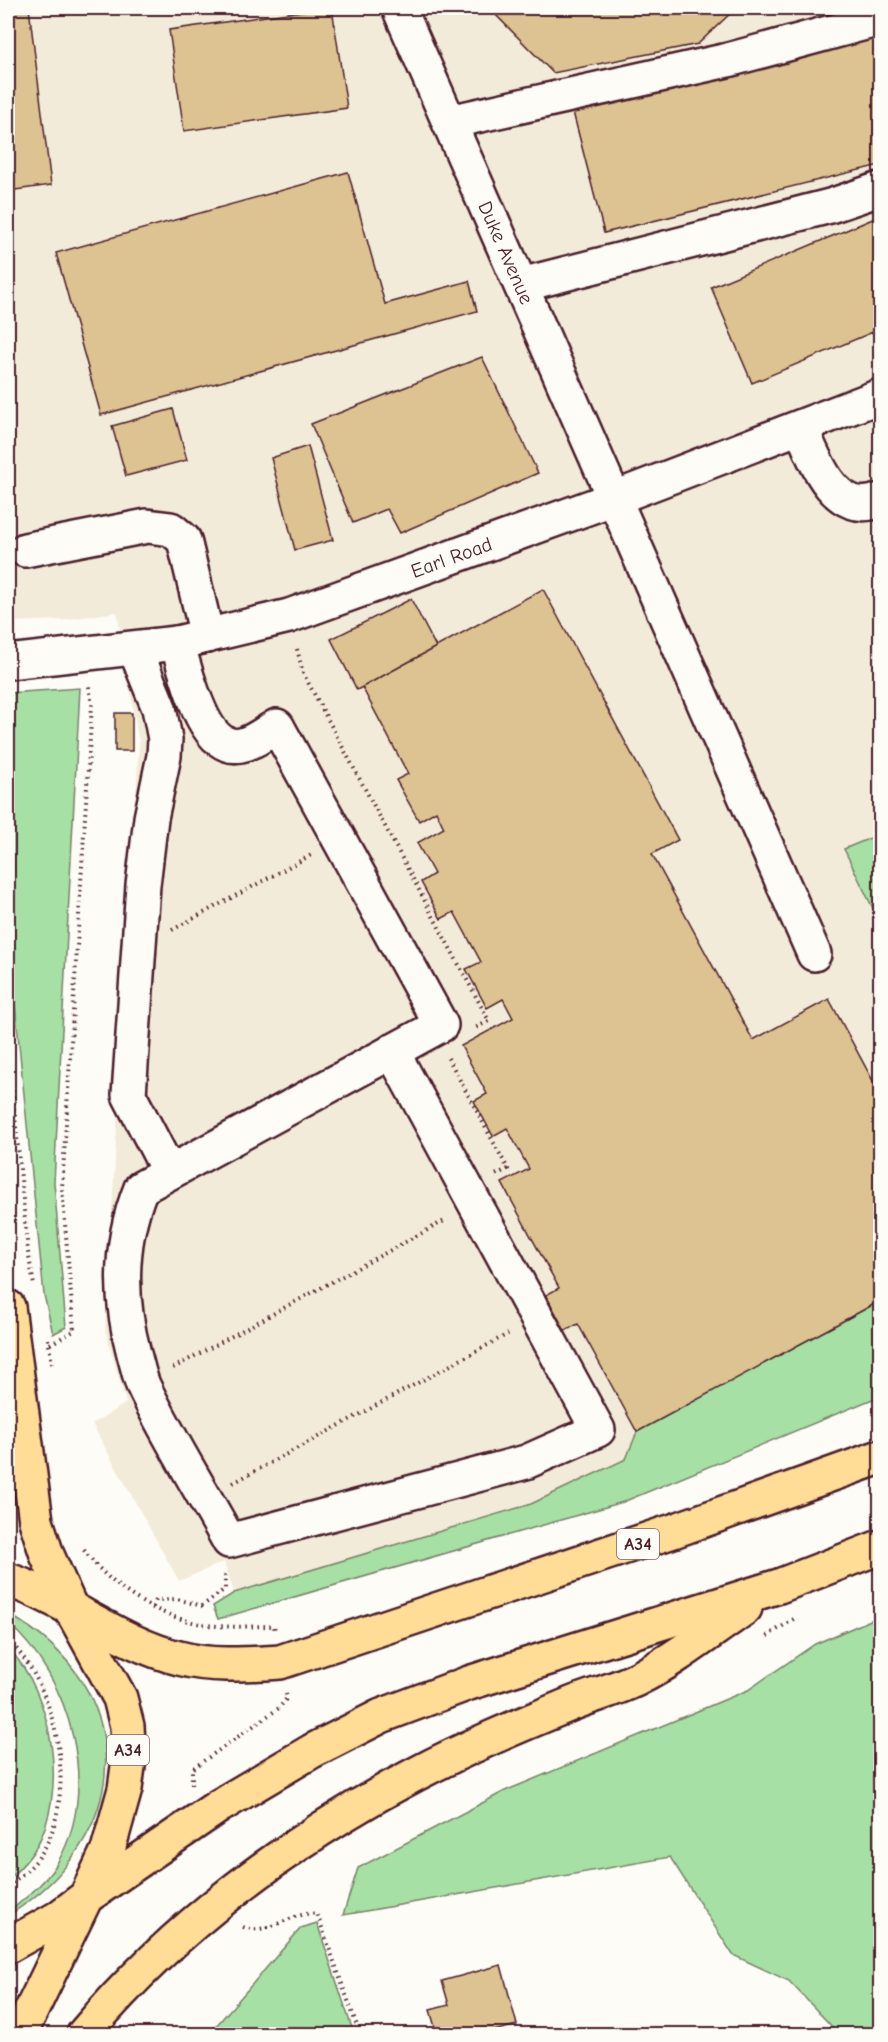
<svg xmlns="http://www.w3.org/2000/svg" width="888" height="2042" font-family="'Comic Neue',sans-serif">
<rect width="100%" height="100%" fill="#fdfcf7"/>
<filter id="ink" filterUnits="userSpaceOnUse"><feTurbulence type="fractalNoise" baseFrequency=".0167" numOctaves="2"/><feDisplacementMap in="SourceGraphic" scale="12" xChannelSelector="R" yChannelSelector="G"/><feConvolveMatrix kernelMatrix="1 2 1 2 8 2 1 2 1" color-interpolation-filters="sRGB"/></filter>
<g filter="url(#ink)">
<polygon fill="#f3ebd9" points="8,8 880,8 880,834 844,849 880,923 880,1301 637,1432 626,1459 531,1504 234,1593 224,1562 179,1581 92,1424 126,1403 105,1330 139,743 117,612 64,620 8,622"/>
<g fill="#a6e0a5" stroke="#788068" stroke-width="1.5">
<polygon points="80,688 54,1182 66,1327 53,1334 44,1295 8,934 8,693"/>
<polygon points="880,834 880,923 844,849"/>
<polygon points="880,1301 880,1396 623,1502 218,1619 213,1606 234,1593 531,1504 626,1459 637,1432"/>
<path d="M8,1614C141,1688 135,1837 9,1915L8,1913C24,1899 45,1883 56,1865C102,1790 71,1678 8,1623Z"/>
<polygon points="880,1616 880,1811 877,1813 880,1823 880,2034 839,2034 789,1981 733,1955 670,1857 343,1915 358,1868 505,1791 748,1690 815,1644"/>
<path d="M8,1648C53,1693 69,1793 35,1849C28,1861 18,1870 8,1880Z"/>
<polygon points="317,1923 354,2034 209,2034 301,1928"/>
</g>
<g fill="#ddc292" stroke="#4a1f2b" stroke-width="1.5">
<polygon points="8,8 29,8 51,185 8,191"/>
<polygon points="323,8 332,8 347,108 184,131 169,30"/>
<polygon points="489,8 736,8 698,44 553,73"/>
<polygon points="880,36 880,165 604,233 573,112"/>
<polygon points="348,172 385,304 469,281 477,311 101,415 56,253"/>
<polygon points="880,216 880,329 752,383 711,287"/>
<polygon points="482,357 538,473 400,533 387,509 353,523 311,424"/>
<polygon points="173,409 187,460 126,476 112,426"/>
<polygon points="308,446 333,540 295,550 271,458"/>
<polygon points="543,589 678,840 652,854 753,1040 829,999 880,1094 880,1301 637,1432 578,1324 565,1331 546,1295 559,1288 502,1183 529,1169 507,1128 493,1136 474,1101 487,1094 461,1046 513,1018 503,999 487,1008 466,969 481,962 454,912 441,919 421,882 434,874 417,843 444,828 436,811 419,821 396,780 408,774 362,687"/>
<polygon points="411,599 436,647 357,690 331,639"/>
<rect x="115" y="713" width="17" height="38"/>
<polygon points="501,1965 517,2025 482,2034 437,2034 430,2010 449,2005 442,1981"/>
</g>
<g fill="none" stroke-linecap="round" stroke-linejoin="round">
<defs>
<g id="minor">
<path id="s1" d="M399,8L814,954"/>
<polyline points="449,122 728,60 880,19"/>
<polyline points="521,285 830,206 880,189"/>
<path d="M801,427C814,459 835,519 880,500"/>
<polyline points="25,550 147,526 171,529 184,540 207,636"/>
<path d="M177,643C186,669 202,753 241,745C253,743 266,732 277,726L441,1025L141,1188C119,1242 119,1298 134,1354C137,1364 139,1375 143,1385C168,1438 201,1489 229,1541L526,1462L598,1430L392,1051"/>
<polyline points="135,649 159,708 165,739 164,756 151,818 143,885 129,1095 169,1172"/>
<path id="s2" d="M8,662L177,643L289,616L615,498L880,396"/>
</g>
<g id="highway">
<polyline points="8,1307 36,1521 47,1555 71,1609 120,1698 127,1726 129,1759 125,1789 108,1850 86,1897 58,1918 8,1946"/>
<path d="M8,1580C67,1599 118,1643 179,1658C212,1667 247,1664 280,1662L676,1530L880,1457"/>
<polyline points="20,2034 86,1897 219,1806 312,1751 381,1716 469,1683 779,1586 880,1547"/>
<path d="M84,2034C173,1927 291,1840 414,1775C465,1748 518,1726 571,1704C593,1695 618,1689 639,1678C676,1659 711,1631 745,1608"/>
</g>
</defs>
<use href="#minor" stroke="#4a1f2b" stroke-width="38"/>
<use href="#highway" stroke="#4a1f2b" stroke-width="38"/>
<g stroke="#4a1f2b" stroke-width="4" stroke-dasharray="1.5 4.5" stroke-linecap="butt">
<polyline points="297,649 303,673 489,1021 473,1029"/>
<polyline points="172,930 311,855"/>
<polyline points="8,1043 28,1252 34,1285"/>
<polyline points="448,1058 508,1169 495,1175"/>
<polyline points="48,1339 52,1364"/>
<polyline points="50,1344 74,1331 62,1188 92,705 89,686"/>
<polyline points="173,1368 446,1220"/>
<polyline points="233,1483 508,1334"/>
<path d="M84,1550C113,1590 159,1618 208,1625C229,1628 253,1626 274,1626L275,1631"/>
<polyline points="153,1607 156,1600 177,1599 202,1606 225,1589 225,1573"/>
<polyline points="767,1636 794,1619"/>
<path d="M8,1640C58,1687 79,1795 41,1854C33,1867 19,1877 8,1886"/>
<polyline points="192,1785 192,1769 279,1708 287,1698 286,1694"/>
<path d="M243,1927C269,1937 292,1910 317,1914L360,2034"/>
</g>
<use href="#minor" stroke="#fdfcf7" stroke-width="33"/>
<use href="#highway" stroke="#ffdd96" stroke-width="33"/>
</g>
</g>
<g text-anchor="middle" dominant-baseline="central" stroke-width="6" stroke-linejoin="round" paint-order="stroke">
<g fill="#fdfcf7" stroke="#806168" stroke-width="1.5">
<rect x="617" y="1529" width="42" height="30" rx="4.5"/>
<rect x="107" y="1735" width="42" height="30" rx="4.5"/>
</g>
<g font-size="18" font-weight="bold" fill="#4a1f2b">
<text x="638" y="1544">A34</text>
<text x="128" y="1750">A34</text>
</g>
<g font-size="20" fill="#4a1f2b" stroke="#fdfcf7">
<text stroke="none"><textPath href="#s1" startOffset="267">Duke Avenue</textPath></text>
<text stroke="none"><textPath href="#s2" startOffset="458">Earl Road</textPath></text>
</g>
</g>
<rect width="888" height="2042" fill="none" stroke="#fdfcf7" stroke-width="30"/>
<rect x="15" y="15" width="858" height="2012" fill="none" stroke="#4a1f2b" stroke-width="2" filter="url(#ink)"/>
</svg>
